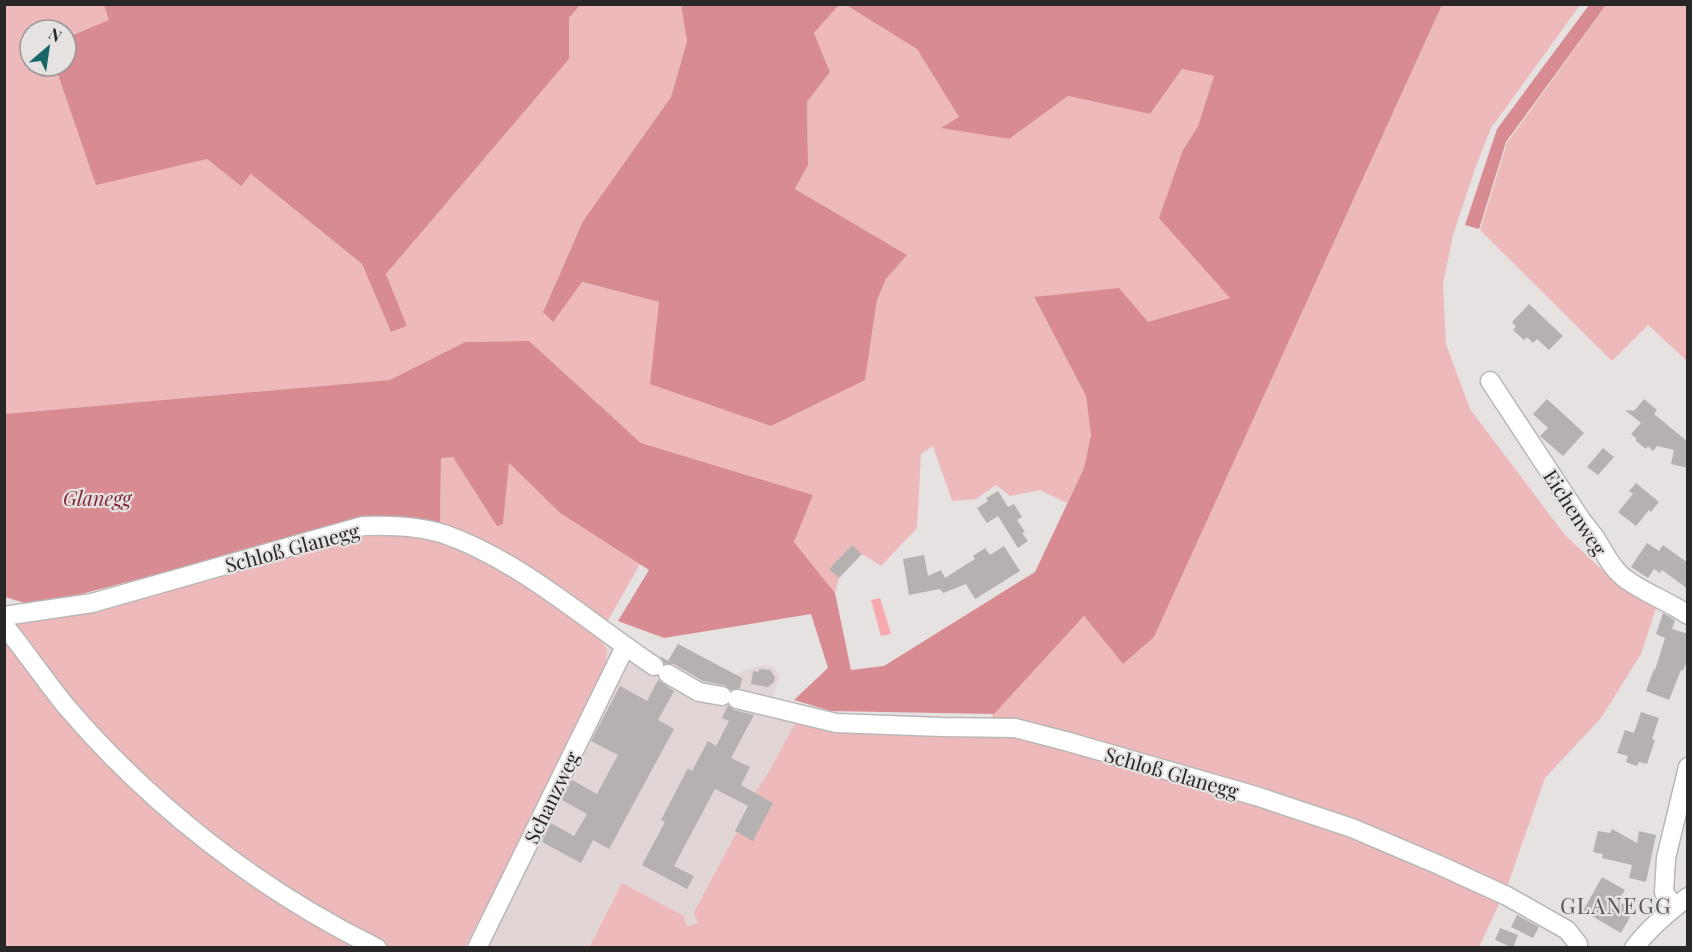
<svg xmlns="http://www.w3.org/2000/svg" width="1692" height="952" font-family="'Playfair Display',serif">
<rect width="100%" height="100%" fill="#e6e2e2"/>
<polygon fill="#e2d5d5" points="617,632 668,661 678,644 734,674 763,665 772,667 780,676 771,700 797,720 767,775 755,793 773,803 753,841 737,832 698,923 676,947 465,948 604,679 607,649"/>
<g fill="#eeb9bb">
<polygon points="1607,4 1687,5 1687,361 1648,325 1612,361 1480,230 1507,143"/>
<polygon points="5,5 104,5 110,20 66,38 66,30 30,30 30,66 55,66 96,184 207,159 241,185 251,174 362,264 391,332 407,326 386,274 569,59 569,18 580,5 681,5 687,41 671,97 583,221 543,311 552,321 581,282 659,302 865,380 877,300 886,279 907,255 795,189 808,165 807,102 830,72 814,33 839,5 846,5 917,49 960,118 942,128 1009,139 1068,96 1150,114 1182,69 1214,76 1198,126 1183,150 1231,298 1148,323 1034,298 1086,396 1091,435 1084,468 1067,503 1040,490 1010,496 996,485 976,499 952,501 933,446 921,454 917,528 881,566 862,554 852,545 829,569 839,578 835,593 794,542 813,495 641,443 529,341 465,342 391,380 5,414"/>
<polygon points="1442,5 1580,5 1491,128 1476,166 1453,235 1443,284 1446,344 1470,409 1565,535 1613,580 1657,605 1641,654 1601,718 1545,778 1507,887 1479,947 589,948 622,883 684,916 687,926 698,923 694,912 737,832 753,840 773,803 755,793 767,775 797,720 975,734 1084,616 1123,664 1154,637"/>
<polygon points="441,457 453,457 503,524 508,462 560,513 640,564 606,624 440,528"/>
<polygon points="398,531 449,543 498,567 586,622 607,649 605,679 465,947 5,948 4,630 19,619 360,532"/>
</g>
<g fill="#d88b90">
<polygon points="104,5 104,4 580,5 569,18 569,59 386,274 407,326 391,332 362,264 251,174 241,186 207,159 96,185 55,66 66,66 66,38 109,20"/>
<polygon points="681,5 839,5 814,33 830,72 807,102 808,165 795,189 907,255 886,279 877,300 865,380 771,426 650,384 659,302 582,282 553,322 543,312 583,221 671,97 687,41"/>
<polygon points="846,5 1442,5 1154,637 1123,664 1084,616 994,714 831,711 794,700 828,668 811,614 664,638 618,621 649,570 560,513 509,463 503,524 497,526 453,457 441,458 440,528 361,521 35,606 5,597 5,414 390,380 465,342 529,341 641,443 813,495 794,542 835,593 851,670 884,666 1035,572 1084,468 1091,435 1086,396 1034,297 1119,288 1148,322 1230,298 1159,218 1183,150 1198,126 1214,76 1182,69 1150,114 1068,96 1009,139 941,128 959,117 917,49"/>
<polygon points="1589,5 1606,5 1506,142 1479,229 1465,225 1497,129"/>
</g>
<polygon fill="#f8a9ae" points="880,598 891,634 881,636 871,600"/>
<g fill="#b5b1b1">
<polygon points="1529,304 1563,336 1549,350 1537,339 1533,343 1527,337 1524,340 1513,330 1516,327 1512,322"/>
<polygon points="1547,399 1584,433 1563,456 1540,436 1548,428 1533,414"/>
<polygon points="1644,399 1657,410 1654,414 1688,442 1688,468 1671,464 1674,450 1657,446 1653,451 1648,446 1646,449 1635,440 1637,439 1631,434 1641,423 1625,410 1634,411"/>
<polygon points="1603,448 1614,457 1598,475 1587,467"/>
<polygon points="1636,483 1659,502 1651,512 1649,510 1636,526 1618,512 1633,494 1629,491"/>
<polygon points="998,491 1008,507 1014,504 1022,517 1017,520 1025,532 1022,533 1028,541 1018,548 998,516 987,523 977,508 988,501 986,498"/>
<polygon points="1647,543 1659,551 1663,545 1688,563 1688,589 1662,570 1660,573 1654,569 1648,578 1631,567"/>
<polygon points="852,545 862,554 839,578 829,569"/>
<polygon points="1004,546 1020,571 975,599 966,584 943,593 940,589 909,595 903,559 924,555 928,576 941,570 945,578 975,559 973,556 985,548 990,555"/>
<polygon points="1663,613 1675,620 1672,629 1688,634 1688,658 1683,671 1681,670 1669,700 1646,691 1654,669 1655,670 1665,638 1656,634"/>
<polygon points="678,644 742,678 740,688 731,690 724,685 703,681 674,664 665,664 660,656 668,661"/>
<polygon points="759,669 770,670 775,677 774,682 768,687 751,684 753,671 759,672"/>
<polygon points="658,680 674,691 658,720 674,729 609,849 593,840 581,863 542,842 551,823 574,836 587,814 562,800 572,780 597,794 618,755 591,741 620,686 647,701"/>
<polygon points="728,705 734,710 754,715 731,758 750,767 741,785 773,803 753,841 735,831 748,806 715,789 674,866 694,876 687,889 642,865 665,822 661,820 688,768 692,771 708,741 716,746 729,721 722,718"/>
<polygon points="1641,712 1659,718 1652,739 1655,740 1647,764 1639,762 1637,766 1626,762 1628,756 1617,753 1625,730 1634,733"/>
<polygon points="1612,829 1637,843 1639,831 1656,835 1646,882 1629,878 1632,865 1602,858 1603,854 1593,852 1598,831 1610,833"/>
<polygon points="1602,877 1625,890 1618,901 1634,910 1621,933 1583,911"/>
<polygon points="1517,915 1539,927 1533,938 1511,927"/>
<polygon points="1500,928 1518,935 1513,948 1495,940"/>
</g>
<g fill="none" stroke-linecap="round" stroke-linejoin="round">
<defs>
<g id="minor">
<path d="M1490,381L1582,521C1587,527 1592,533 1596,539C1605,553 1610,566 1623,577C1643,593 1667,600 1688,615"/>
<path d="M4,616L92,603L363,526C389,525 419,526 444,534C519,560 588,622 654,666"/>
<path d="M4,625C25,651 44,679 65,705C150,805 259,890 377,948"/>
<polyline points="668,674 699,692 722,696"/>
<polyline points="737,699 836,723 941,727 1015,728 1069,742 1256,796 1352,828 1439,865 1507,896 1567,930 1578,944"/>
<polyline points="1674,907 1664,892 1666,858 1688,767"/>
<polyline points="477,948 625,647"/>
<path d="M1634,948C1649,928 1668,912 1688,897"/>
</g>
</defs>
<use href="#minor" stroke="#bab7b7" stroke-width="21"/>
<use href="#minor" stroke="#fff" stroke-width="18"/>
</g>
<g text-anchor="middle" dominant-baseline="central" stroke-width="4.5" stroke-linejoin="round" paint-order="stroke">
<g font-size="20" font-style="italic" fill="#802633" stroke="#e6e2e2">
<text x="97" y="497">Glanegg</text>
</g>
<g font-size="20" fill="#282626" stroke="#e6e2e2">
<text transform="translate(1576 512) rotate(57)">Eichenweg</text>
<text transform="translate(292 547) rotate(-15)">Schloß Glanegg</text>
<text transform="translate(1172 772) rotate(16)">Schloß Glanegg</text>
<text transform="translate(551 797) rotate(-64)">Schanzweg</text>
</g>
<g font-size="22" letter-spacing="1.5" fill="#595656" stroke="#e6e2e2">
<text x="1616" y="905">GLANEGG</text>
</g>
</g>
<rect width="1692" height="952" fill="none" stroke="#282626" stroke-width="12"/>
<g transform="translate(48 48) rotate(29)"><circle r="28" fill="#e6e2e2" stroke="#9a9797" stroke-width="1.5"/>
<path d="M0-4.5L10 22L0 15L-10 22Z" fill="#186667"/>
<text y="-9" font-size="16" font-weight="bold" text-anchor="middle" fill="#282626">N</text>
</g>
</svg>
